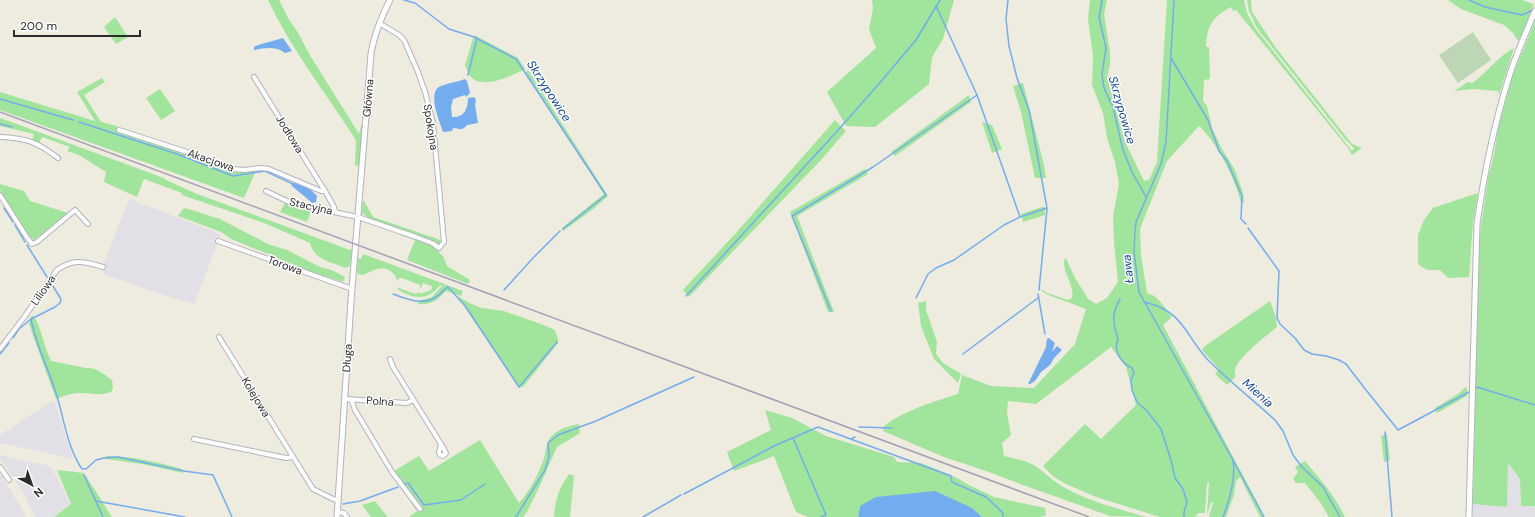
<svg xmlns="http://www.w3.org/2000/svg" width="1535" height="517" font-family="'DM Sans',sans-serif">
<rect width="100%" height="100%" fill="#eeebdf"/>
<g fill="#e3dfe6">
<polygon points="129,199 221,234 194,304 151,291 104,274 102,269"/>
<polygon points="54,400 73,459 0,443 0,435"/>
<polygon points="0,455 50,466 58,479 70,504 53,517 36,517 27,501 26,497 0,458"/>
<polygon points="1508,462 1520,479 1521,506 1535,506 1535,517 1473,517 1473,504 1507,507"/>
<polygon points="0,474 26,516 24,517 0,517"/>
</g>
<g fill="#a1e49c">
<path d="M268,0H279L288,18L297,31L311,57L359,134L361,126L363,125L360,165L355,166L356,141L354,137C325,92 291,49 268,0Z"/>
<polygon points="872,0 954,0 943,39 932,57 929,84 875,127 846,126 827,92 876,48 869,29 873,8"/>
<path d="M1090,0H1107L1104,14L1110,52V64L1107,78L1125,142L1144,181L1149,180L1157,162L1167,0H1244L1247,13L1255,28L1352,151L1354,148L1345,139L1257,28L1249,11L1247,0H1251L1252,12L1276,48L1352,144L1362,148L1352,155L1348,148L1236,10L1233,11L1231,7C1212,17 1207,26 1206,47H1209L1210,79L1204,80L1203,101L1207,106L1212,128L1222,149L1235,170L1243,193L1244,202L1241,203C1236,180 1216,141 1199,126L1167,161L1140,229L1141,255L1147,293C1158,295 1165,308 1172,317L1163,325L1265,517H1260L1240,477L1236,481L1234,495L1226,517H1209L1213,503L1211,502L1207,515L1209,482L1207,483L1205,513H1198L1195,517H1160L1096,497L1066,484L1054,477L1043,466L1085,424L1101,439L1136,405L1126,367L1111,347L1036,404L1008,401L1007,413L1011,435L1002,443L1004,456C1016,459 1027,460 1038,468C1047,474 1055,483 1065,488C1091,502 1119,509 1146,517L1110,516L1023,485L986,471L944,457L883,431L884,426C905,410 932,402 958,394L962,375L991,386L1034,388L1075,344L1086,309L1046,294L1041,290V289L1047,293L1068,300L1072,298C1075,285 1063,274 1064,260L1066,258L1074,276L1088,299L1096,304L1107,298L1118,282L1114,242L1113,216L1119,184L1115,162L1107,138L1103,113L1092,85L1093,56L1088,19Z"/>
<polygon points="1448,0 1522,0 1534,4 1520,39 1517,40 1513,33 1504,25 1461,9"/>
<polygon points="115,17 128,37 116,44 104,27"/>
<polygon points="1535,21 1535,506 1521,506 1520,479 1508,463 1507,507 1473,504 1478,256 1481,226 1488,179 1493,159 1499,124 1513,75"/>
<path d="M474,35L518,58L525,69C513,75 482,90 471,77C468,74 467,69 465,66Z"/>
<path d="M1514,48L1499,95L1498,91L1473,89L1454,91L1468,82L1472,83C1487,73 1498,56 1514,48Z"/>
<polygon points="528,70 608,196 592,210 563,231 562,228 604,194 525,73"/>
<polygon points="102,78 105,82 84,95 101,122 117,126 116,130 237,172 256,170 244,198 0,110 0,92 95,121 77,92"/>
<polygon points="1023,83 1044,165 1046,178 1035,178 1021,112 1013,86"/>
<polygon points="160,89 175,111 161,120 146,98"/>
<polygon points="969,95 971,102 895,156 891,152"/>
<path d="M0,118L164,178L166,180L197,194L350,250L352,248L350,266L346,268C331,262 314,260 310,243L264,223L182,195V193L144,179L137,197L104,182L106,172L79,155L67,151L70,147L42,137L39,143L32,140L34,134L0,126Z"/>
<polygon points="835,120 846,131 821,160 689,297 683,290 735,234"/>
<polygon points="982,122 992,125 1002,149 992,153"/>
<polygon points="865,169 868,174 797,216 834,312 828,312 790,212"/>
<polygon points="0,184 24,191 30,201 68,213 34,240 30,237 0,190"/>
<polygon points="1478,193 1473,222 1469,277 1448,278 1440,270 1428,270 1420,266 1418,262 1418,235 1424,220 1433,208"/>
<polygon points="363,201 364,201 373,217 438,239 442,242 439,246 369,218 362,213"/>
<polygon points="285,203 312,209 307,222 280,212"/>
<polygon points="1042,207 1045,207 1045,215 1023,222 1021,214"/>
<polygon points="185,208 220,219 268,244 287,250 318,266 334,271 345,277 343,282 312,272 231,239 221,232 178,216 182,210"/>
<polygon points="399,232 431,245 443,256 447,266 470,280 468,284 407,260 415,240 398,234"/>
<path d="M363,254L463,291L461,296L446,291C438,300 431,305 418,304L419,301L432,297L442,286L440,285C431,297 420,300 406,294C402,292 399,291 396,287L416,294L419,292L420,294L431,290L432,286L423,283L420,289V285L402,278H399L398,281C396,278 395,275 393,273C382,263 373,271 363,275L358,274L357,272L358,258L361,259Z"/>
<polygon points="458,296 469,303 482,308 504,311 541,324 555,330 558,339 558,343 524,386 519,388 459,299"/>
<polygon points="926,301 926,310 937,342 936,354 943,363 961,374 958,383 934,359 921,326 918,303"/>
<path d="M1270,301L1276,318L1277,327C1266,336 1241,355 1236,367C1234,371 1235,373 1236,376L1227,385L1215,374L1219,369L1202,350L1205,346Z"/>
<path d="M31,316H34C42,330 44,347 51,361L86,368C96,367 104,374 112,380L113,388L111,392C100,396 91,393 80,393C72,393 63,396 56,399L32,333L29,323Z"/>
<polygon points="1466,387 1467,390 1467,396 1437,413 1435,408 1458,394"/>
<polygon points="765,410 792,418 826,436 894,457 897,462 921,463 953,476 969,485 994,497 1045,508 1046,515 1040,517 982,517 972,508 860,506 858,517 808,517 796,512 774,456 734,471 727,452 771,430"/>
<path d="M579,424L580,433L557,447L541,483L527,512L523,517H409L417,511L392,475L394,471L419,456L429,471L480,440L519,503C528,493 536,479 541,466C545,459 545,450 548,442C553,430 568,426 579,424Z"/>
<polygon points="1387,434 1390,460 1384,462 1381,436"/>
<path d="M106,456C131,456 158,462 182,469L183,473L142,464L106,459Z"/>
<path d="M1305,461C1320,479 1335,496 1345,517H1329L1320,502L1305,483H1296L1293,479L1298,472L1295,467Z"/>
<polygon points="57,470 84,473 112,517 54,517 71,504"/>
<path d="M569,474L574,476L570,517H554C555,500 559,488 569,474Z"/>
<polygon points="375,501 386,515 388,517 371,517 362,505"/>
</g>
<polygon fill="#bdd7b6" points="1473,32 1491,60 1458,83 1439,55"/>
<g fill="#73adef">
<path d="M283,38L292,51L285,53C276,46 265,48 254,50V47L258,45Z"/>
<path d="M465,79L467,81L470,93L466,97L465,95L453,99L451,107L452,117C464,118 468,109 468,98L474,97L476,100L475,105L478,123L467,125C461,132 460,128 453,128L452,131L443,132C440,122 426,91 441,86C449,83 457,82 465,79Z"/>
<path d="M294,182L310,189L317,196L316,202L312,203C305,196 298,192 291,185Z"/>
<polygon points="1049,338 1055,343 1052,352 1057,346 1062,350 1054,358 1050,365 1041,372 1035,381 1030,384 1028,384 1046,347 1047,339"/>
<polygon points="935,491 972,508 982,517 858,517 860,506 876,497"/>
</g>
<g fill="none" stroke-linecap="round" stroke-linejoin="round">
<g stroke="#73adef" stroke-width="1.5">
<polyline points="404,0 415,3 449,29 474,37 516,59 606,195 563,229"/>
<polyline points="1102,0 1099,17 1106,48 1102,74 1104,88 1113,107 1123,150 1132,172 1146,197"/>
<path d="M1174,0L1166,142L1161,164L1136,222L1135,231L1134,252L1139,292L1233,460C1236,479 1230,499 1223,517"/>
<polyline points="1469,0 1485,7 1522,15 1533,10"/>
<polyline points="936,6 977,95 1020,217"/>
<polyline points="1171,58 1208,120 1219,151 1227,161 1242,196 1241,219 1246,224"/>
<polyline points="468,75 477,38"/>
<polyline points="0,99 73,120"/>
<polyline points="79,122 177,154 233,176 265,171 293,184"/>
<polyline points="0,124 12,127"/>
<polyline points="4,208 13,222"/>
<polyline points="15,225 25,242"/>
<polyline points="1248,228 1279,271 1277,318 1280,324 1295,338 1304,350 1312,354 1326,356 1339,360 1346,364 1366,390 1398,430 1471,391"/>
<polyline points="27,245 47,277"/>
<path d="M51,283L61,299L60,303L55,307L31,319C36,345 48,368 56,393C64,418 67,447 82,469H86L96,460L104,458L118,457L184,471L213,475L232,517"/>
<polyline points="504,290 533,258 560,231"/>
<polyline points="1039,290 1047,209"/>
<path d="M393,294C407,299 422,306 436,297C441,294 444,289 448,287L466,307L519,387L557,342"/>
<polyline points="1038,294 1045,334"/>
<polyline points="686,296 840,128 878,85 916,40 940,0"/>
<polyline points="916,298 928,274 936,268 954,260 1004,225 1020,217 1047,208 1029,110 1017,78 1009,46 1006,19 1008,0"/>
<path d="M1120,299C1111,314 1113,324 1118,339C1113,351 1121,363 1132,368L1134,373L1131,380L1132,390L1137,402L1147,411L1161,429L1171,460L1175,478L1183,489L1187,502L1184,512V517"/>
<path d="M1144,302C1184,311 1184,334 1208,360C1229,381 1253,400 1275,420L1283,431L1293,455L1302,467L1323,487L1340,517"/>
<polyline points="831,311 792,216 873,167 977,95"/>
<polyline points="13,338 19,329 31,319"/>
<polyline points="0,354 9,343"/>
<polyline points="963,354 1038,298"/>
<polyline points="1474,389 1477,387 1535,405"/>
<polyline points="859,427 892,428"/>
<polyline points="1385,432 1392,517"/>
<polyline points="793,438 826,515 821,517"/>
<polyline points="851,439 855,437"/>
<polyline points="1234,462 1264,517"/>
<polyline points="84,475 103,517"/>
<polyline points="405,484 408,483 424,505 461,500 485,484"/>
<polyline points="684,494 774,446 818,427 951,476 952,482 986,497 1003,513 1003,517"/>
<polyline points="96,501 185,517"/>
<polyline points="343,504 360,501 398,487"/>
<polyline points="516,517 545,470 549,457 548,443 558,435 596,421 694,377"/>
<polyline points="643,517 681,495"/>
</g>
<defs>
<g id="minor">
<polyline points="254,77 325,191 334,207 335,212"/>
<polyline points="119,130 190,153 233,169 244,170 261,168 269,169 321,191 325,191"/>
<path d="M0,137C27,138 37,142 58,158"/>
<polyline points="266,191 291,203 358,217 416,237 432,243 439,248 444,242 433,123 425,92 418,72 404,40 399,35 379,23"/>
<polyline points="0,195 26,236 32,244 37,242 75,210 88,224"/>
<polyline points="218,241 352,289"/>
<polyline points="219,337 313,489 333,499 339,500"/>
<path d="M0,349L25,316L57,270C74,258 85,262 103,267"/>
<polyline points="390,359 393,367 441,444 439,452 440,455 443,456 446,453 441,444"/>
<polyline points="345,399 407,403 413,400"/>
<polyline points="351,399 355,410 392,472 420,509"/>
<polyline points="194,439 286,458 293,457"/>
<polyline points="0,467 9,480"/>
<polyline points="338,512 344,513 347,517"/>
</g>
<g id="tertiary">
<path d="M337,517L351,301L371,54C374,34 381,18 390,0"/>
<path d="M1469,517L1477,224C1484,174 1494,125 1509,77C1516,54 1526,33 1535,11"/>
</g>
</defs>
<use href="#minor" stroke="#b3b2bf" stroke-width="6"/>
<use href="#tertiary" stroke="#b3b2bf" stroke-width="7"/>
<use href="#minor" stroke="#fff" stroke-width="4"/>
<use href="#tertiary" stroke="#fff" stroke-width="5"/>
<polyline stroke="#a4a1b6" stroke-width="1.5" points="0,112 1089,517"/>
</g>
<g text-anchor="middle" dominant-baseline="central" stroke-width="3" stroke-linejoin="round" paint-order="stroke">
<g font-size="11" fill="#2c2c2c" stroke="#fff">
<text transform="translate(368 98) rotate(-85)">Główna</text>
<text transform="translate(431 127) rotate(81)">Spokojna</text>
<text transform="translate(290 134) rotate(58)">Jodłowa</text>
<text transform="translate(211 160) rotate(19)">Akacjowa</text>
<text transform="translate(311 206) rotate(13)">Stacyjna</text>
<text transform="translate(285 265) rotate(20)">Torowa</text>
<text transform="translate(43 290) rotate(-55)">Liliowa</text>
<text transform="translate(347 358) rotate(-86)">Długa</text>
<text transform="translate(256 397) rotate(59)">Kolejowa</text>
<text transform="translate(380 401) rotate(4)">Polna</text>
</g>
<g font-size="12" font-style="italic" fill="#0e469e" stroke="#fff">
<text transform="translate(549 91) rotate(57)">Skrzypowice</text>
<text transform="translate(1122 110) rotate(74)">Skrzypowice</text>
<text transform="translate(1128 269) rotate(-96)">Ława</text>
<text transform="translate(1258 393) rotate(42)">Mienia</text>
</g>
</g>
<g transform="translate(32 485) rotate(139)" stroke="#ffffff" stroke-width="3" paint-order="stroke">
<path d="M0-3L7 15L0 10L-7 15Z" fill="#2c2c2c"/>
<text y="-6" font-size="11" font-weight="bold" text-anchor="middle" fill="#2c2c2c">N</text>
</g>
<path d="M14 30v6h126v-6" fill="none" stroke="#2c2c2c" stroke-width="2"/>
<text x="20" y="30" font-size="12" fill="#2c2c2c" stroke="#ffffff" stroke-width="3" paint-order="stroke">200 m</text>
</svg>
